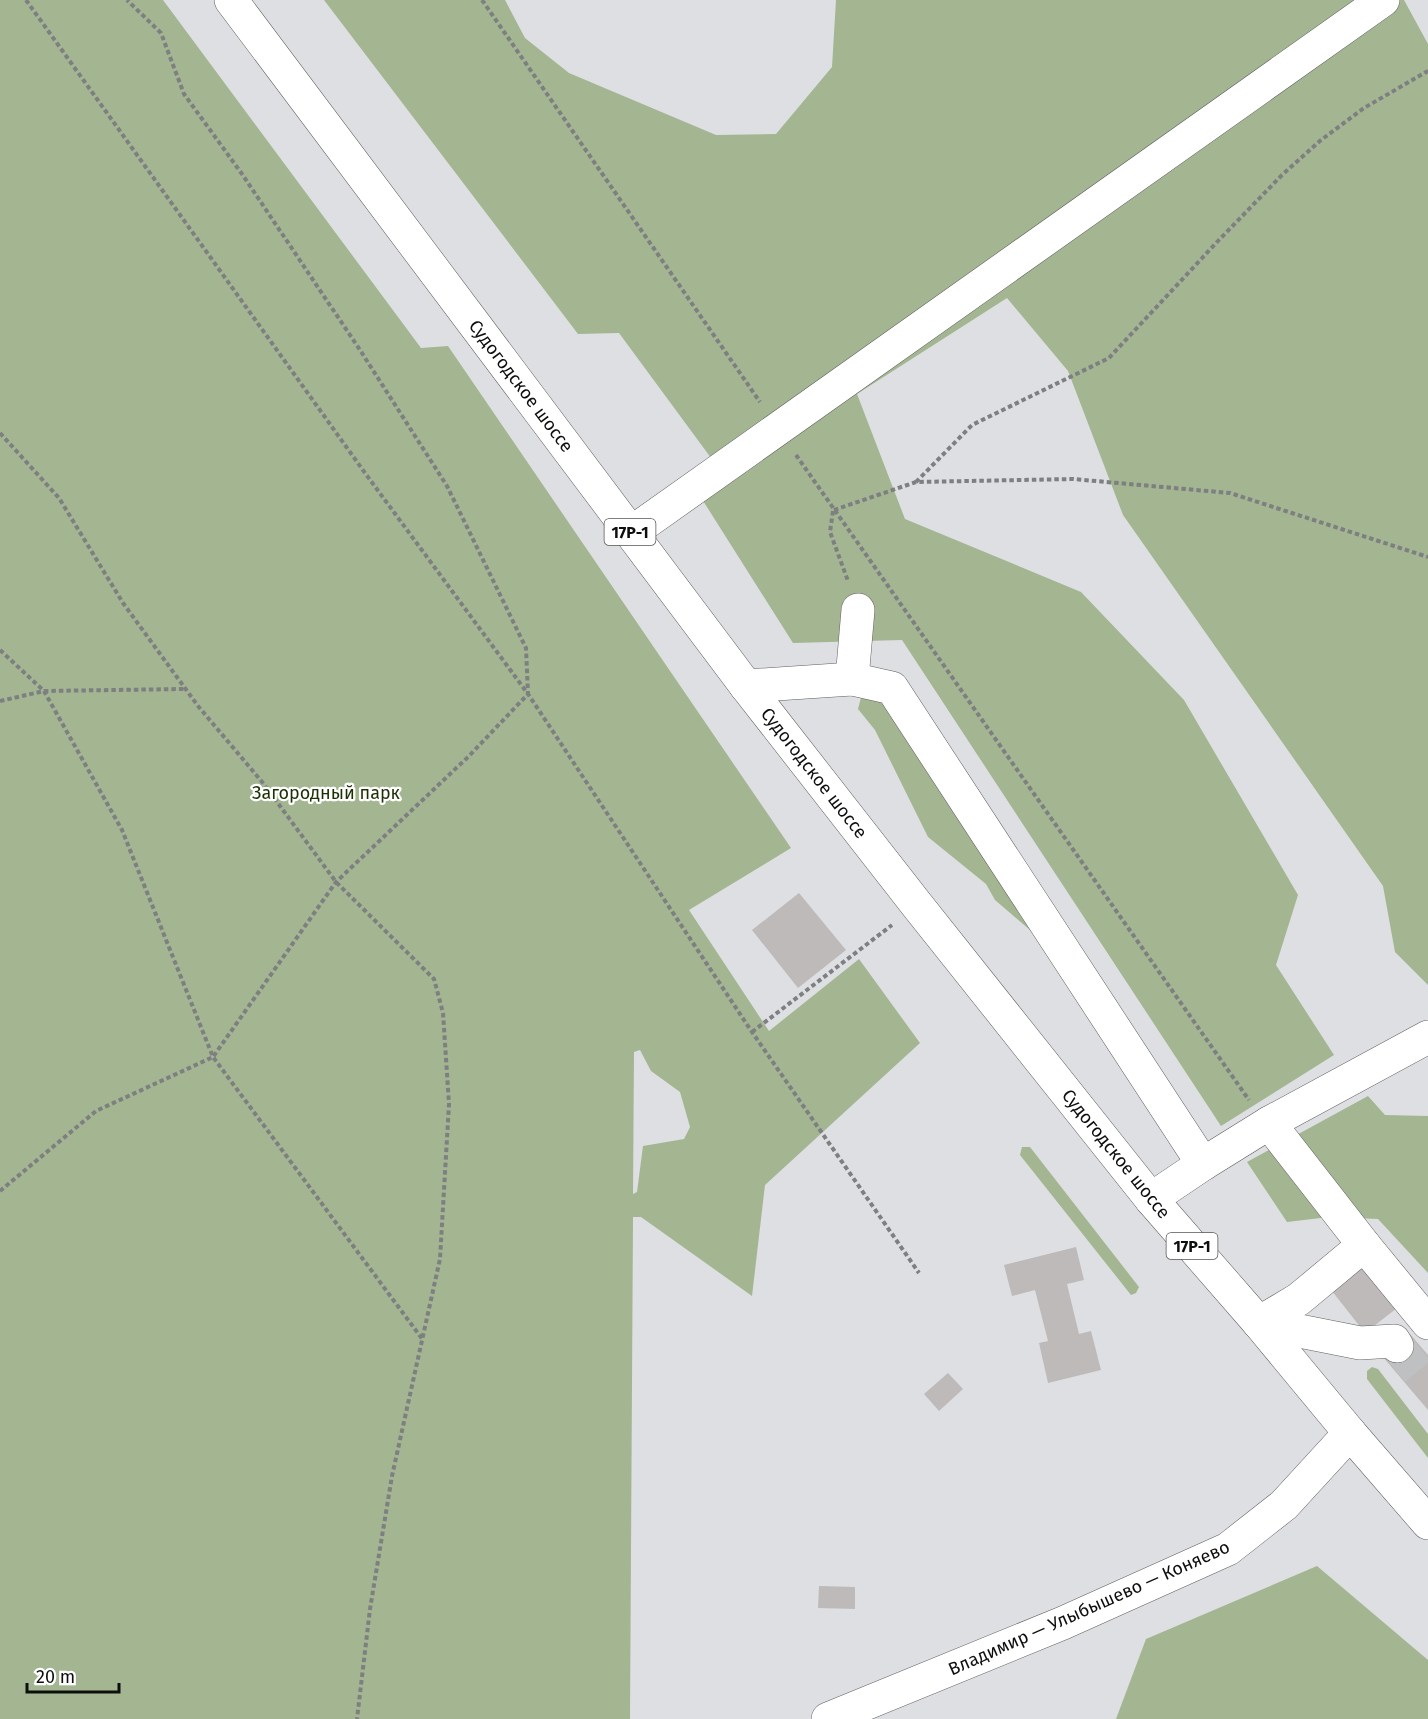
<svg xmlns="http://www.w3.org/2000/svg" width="1428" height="1719" font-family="'Fira Sans',sans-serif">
<rect width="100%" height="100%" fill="#dedfe2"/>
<g fill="#a3b691" fill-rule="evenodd">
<path d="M0,0H163L421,348L448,346L791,848L689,910L769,1031L859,959L920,1043L765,1185L752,1296L641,1217H633L630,1719H0ZM640,1050L651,1071L680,1092L690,1127L684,1139L643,1146L637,1192L633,1194L634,1052Z"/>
<polygon points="324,0 505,0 525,38 569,73 716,135 776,134 832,67 836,0 1404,0 1428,44 1428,985 1395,952 1383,886 1123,515 1068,371 1007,298 857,394 905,519 1081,592 1184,700 1298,895 1276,965 1334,1055 1221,1126 902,640 793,643 700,496 714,462 619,333 578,334"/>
<polygon points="863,690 898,710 1075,985 1055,968 1030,930 995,900 986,884 928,837 875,730 858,709"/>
<polygon points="1368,1096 1385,1115 1428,1116 1428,1273 1378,1219 1329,1217 1287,1222 1247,1162"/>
<polygon points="1022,1147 1030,1147 1139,1287 1136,1293 1131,1295 1020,1155"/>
<polygon points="1372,1367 1378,1369 1428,1434 1428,1458 1367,1379 1367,1371"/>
<polygon points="1317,1566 1428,1660 1428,1719 1116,1719 1146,1639"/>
</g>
<g fill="#bdbab9">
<polygon points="799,893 846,950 798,988 752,930"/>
<polygon points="1076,1247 1084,1280 1067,1284 1079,1334 1091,1331 1101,1370 1048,1383 1039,1343 1048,1341 1035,1290 1012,1296 1004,1265"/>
<polygon points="1364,1266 1397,1308 1365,1333 1332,1291"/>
<polygon points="1410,1334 1428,1355 1428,1410 1383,1357"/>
<polygon points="948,1373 963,1389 939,1411 924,1394"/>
<polygon points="819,1586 855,1587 855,1609 818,1608"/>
</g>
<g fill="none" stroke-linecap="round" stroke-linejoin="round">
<polyline stroke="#bfc0c2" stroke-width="33" stroke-dasharray="33 16" stroke-linecap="butt" points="1397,1346 1428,1384"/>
<defs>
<g id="minor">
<polyline points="631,533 1383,0"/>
<polyline points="852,679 858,610"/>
<polyline points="746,686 852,679 892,688 1203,1164"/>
<polyline points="1269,1123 1364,1245 1428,1323"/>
<polyline points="1151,1199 1203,1164 1269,1123 1428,1037"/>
<polyline points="1259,1323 1360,1343 1394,1341 1397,1346"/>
<polyline points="1259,1323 1299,1299 1364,1245"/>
</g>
<g id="major">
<polyline points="231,0 746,686 917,905 1151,1199 1259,1323 1350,1433 1428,1523"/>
<polyline points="828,1719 1063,1623 1228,1549 1284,1505 1350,1433"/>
</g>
</defs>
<use href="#minor" stroke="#5f5f61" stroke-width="34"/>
<use href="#major" stroke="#5f5f61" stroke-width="34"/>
<g stroke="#7e7f81" stroke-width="4" stroke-dasharray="4.5 3" stroke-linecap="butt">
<polyline points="26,0 365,473 528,694 752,1032 919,1273"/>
<polyline points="482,0 760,402"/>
<polyline points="0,433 59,498 123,603 198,706 263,783 336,882 434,979 443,1013 449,1104 440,1259 392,1476 370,1609 357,1719"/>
<polyline points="796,455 1249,1100"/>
<polyline points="916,482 972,425 1109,358 1217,242 1282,175 1321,140 1364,108 1428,71"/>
<polyline points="834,510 916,482 1073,479 1230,493 1428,557"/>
<polyline points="833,511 830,532 848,581"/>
<polyline points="0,650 44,691 122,830 213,1057 423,1340"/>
<polyline points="0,701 44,691 184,689"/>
<polyline points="752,1032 892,925"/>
<polyline points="0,1191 96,1111 213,1057 336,882 469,756 528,694 526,648 447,486 360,350 242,174 184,94 161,33 127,0"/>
</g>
<use href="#minor" stroke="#fff" stroke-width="33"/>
<use href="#major" stroke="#fff" stroke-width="33"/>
</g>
<g text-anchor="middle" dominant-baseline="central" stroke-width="4.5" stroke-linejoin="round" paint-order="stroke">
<g fill="#fff" stroke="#565656" stroke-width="1.5">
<rect x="604.5" y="519" width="51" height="26" rx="4.5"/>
<rect x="1166.5" y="1233" width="51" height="26" rx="4.5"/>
</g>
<g font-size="16" font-weight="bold" fill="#0d0e0e">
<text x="630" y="532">17Р-1</text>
<text x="1192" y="1246">17Р-1</text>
</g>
<g font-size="18" fill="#0d0e0e" stroke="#fff">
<text transform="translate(521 386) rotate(53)">Судогодское шоссе</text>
<text transform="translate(814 773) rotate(52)">Судогодское шоссе</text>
<text transform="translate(1116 1154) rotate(51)">Судогодское шоссе</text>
<text transform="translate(1089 1608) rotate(-24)">Владимир — Улыбышево — Коняево</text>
</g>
<g font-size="18" fill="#1d3004" stroke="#fff">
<text x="326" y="793">Загородный парк</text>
</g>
</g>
<path d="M27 1683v9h92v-9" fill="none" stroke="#0d0e0e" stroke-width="3"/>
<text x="36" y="1683" font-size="18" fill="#0d0e0e" stroke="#ffffff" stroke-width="4.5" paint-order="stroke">20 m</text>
</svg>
